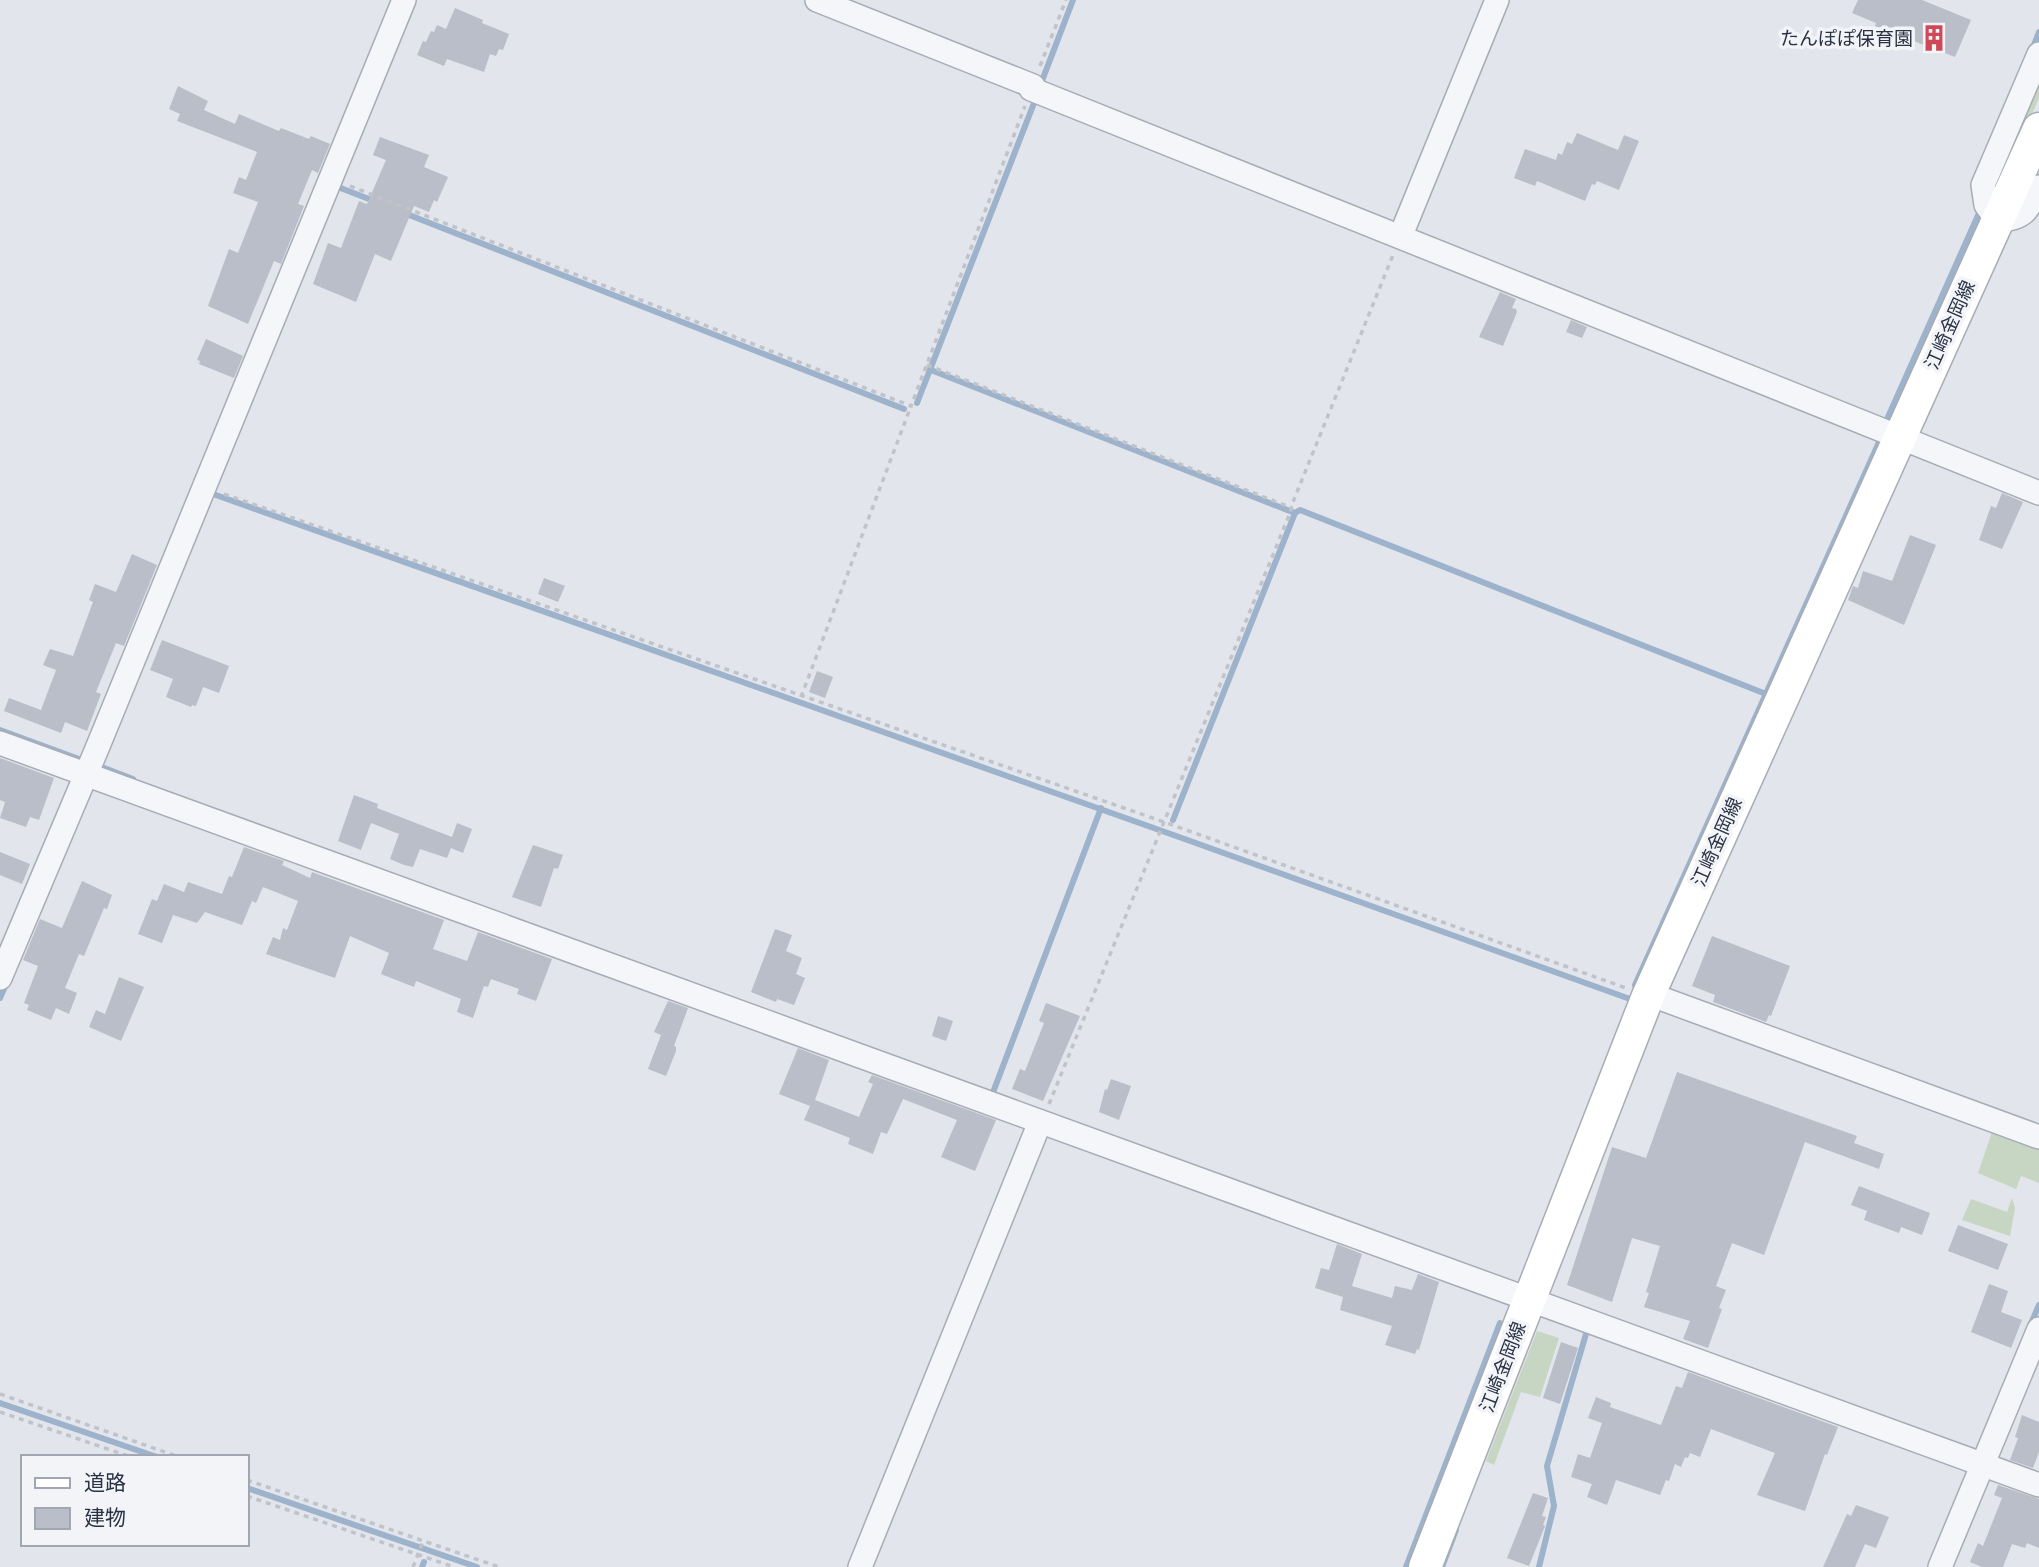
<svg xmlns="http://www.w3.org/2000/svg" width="2039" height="1567" font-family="Inter,'Noto Sans JP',sans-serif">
<rect width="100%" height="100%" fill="#e2e5eb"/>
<g fill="#c7d5c3">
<polygon points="2039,71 2039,98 1996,194 1991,188"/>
<polygon points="1992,1132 2039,1148 2039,1183 2021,1176 2016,1189 1978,1173"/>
<polygon points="2012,1198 2015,1208 2010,1236 1962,1220 1971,1199 2007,1212"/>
<polygon points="1537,1331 1559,1338 1540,1397 1521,1392 1494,1465 1486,1461"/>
</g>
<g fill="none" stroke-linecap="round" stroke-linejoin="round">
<g stroke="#9db2cb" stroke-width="6">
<polyline points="2032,50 2039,32"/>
<polyline points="1040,86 1073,0"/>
<polyline points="338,187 374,201"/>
<polyline points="404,213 904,409"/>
<polyline points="931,370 1295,513"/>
<polyline points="917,403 1036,98"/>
<polyline points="1884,426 1980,211 1979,207"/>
<path d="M213,494C685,665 1159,827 1630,999"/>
<polyline points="0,730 79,759"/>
<polyline points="99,766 133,779"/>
<polyline points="1173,820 1295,513 1300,510 1766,694"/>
<polyline points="1635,985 1880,440"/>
<polyline points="0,998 7,982"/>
<polyline points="992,1095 1101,808"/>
<polyline points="2030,1326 2039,1305"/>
<polyline points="0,1403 157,1457"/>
<polyline points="247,1488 477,1567"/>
<polyline points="422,1567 424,1562"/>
<polyline points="1406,1567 1500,1323"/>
<polyline points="1442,1567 1456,1530"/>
<polyline points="1539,1567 1554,1506 1547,1466 1586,1334"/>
</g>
</g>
<g fill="#b9bec8">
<polygon points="1858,0 1922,0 1971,20 1955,57 1875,26 1876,23 1852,13"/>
<polygon points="455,8 483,20 482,23 509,34 503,50 499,49 496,56 490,54 484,72 447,59 444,66 417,55 423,41 426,42 431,31 434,32 437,25 446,29"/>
<polygon points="178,86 208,101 204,110 235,124 239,114 279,131 281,128 309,139 311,136 330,144 318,173 312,170 298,204 304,206 281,264 274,261 248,324 208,306 229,249 238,253 258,202 233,193 239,177 246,180 257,152 177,121 180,114 169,109"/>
<polygon points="1577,133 1618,150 1624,135 1639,141 1619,190 1597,181 1595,185 1592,184 1585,201 1537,181 1535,186 1514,178 1525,149 1556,160 1558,153 1562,155 1567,142 1572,144"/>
<polygon points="380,137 429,155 424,167 448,177 437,202 434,200 429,212 414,206 391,261 375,254 356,302 313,284 328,243 341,248 359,201 367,204 386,160 373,155"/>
<polygon points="1500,292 1516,299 1512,308 1516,309 1517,312 1503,346 1479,337"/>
<polygon points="1571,320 1587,327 1582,338 1566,332"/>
<polygon points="206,339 243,356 234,378 199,364 200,361 197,360"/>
<polygon points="2002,493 2023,502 2002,549 1979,540 1991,506 1996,508"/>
<polygon points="1910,535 1936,545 1904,625 1848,600 1853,586 1858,588 1863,571 1892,581"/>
<polygon points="132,554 157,565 124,646 116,643 96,692 101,694 87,731 65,722 61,733 4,711 9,698 41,710 56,670 43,665 50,649 73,656 93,602 89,600 95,584 116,592"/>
<polygon points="544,578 565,586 558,602 538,594"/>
<polygon points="162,640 229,666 219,693 203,687 196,706 192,705 191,707 166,697 173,679 150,670"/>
<polygon points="817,671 833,677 825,698 809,692"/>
<polygon points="0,758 54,778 39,820 30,817 26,827 0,818 5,802 0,800"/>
<polygon points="354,795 378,804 377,808 452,837 457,823 472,829 463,853 451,848 447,858 420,849 413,867 404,865 390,859 399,834 371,823 361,850 338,841"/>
<polygon points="533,845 563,855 558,869 554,868 541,907 512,897"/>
<polygon points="244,847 284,861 282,865 310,878 312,872 444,920 433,949 467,961 478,932 552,959 536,1001 517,994 519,989 491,979 488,987 484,986 473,1018 457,1012 461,999 416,981 414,987 381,974 389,953 350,936 335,978 266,954 273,937 280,940 283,928 287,930 298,901 263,887 256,903 252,901 242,925 205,912 197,923 173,915 162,943 138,934 152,899 157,901 164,884 184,892 188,882 222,894 229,876 232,877"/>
<polygon points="0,852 30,864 22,884 0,875"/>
<polygon points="82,881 112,895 107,909 104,908 84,956 79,954 65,988 77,993 69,1014 56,1008 51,1020 27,1010 29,1005 24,1003 38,966 23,960 40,919 62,928"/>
<polygon points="775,929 792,935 786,951 802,958 796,974 805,978 794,1005 777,999 776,1002 751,992"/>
<polygon points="1712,936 1790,966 1771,1016 1769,1015 1766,1022 1713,1002 1715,995 1692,986"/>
<polygon points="119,977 144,987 121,1041 89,1027 96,1010 105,1014"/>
<polygon points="668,1001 688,1008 674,1046 676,1047 676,1051 666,1076 648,1069 661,1035 654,1032"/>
<polygon points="1046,1003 1080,1016 1043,1101 1012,1089 1020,1069 1025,1071 1044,1023 1039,1021"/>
<polygon points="938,1016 953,1021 946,1041 932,1036"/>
<polygon points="798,1048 829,1060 815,1100 859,1117 873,1084 868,1082 872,1075 996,1120 975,1171 941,1157 957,1120 903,1099 887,1134 881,1132 873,1154 848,1144 850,1138 804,1120 810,1106 779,1094"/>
<polygon points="1677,1072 1857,1136 1854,1143 1884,1154 1879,1169 1805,1142 1764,1255 1732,1243 1716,1286 1726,1290 1719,1308 1722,1309 1708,1348 1683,1339 1690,1321 1644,1307 1649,1293 1646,1292 1660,1246 1632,1238 1612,1302 1567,1285 1612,1147 1646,1158"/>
<polygon points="1111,1079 1131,1086 1119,1120 1099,1112 1105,1089 1107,1090"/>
<polygon points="1859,1186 1930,1213 1922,1235 1901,1227 1899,1233 1864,1220 1867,1211 1851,1205"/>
<polygon points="1958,1225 2008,1244 1998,1270 1948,1251"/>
<polygon points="1337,1244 1362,1254 1352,1286 1392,1298 1395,1286 1412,1290 1418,1274 1439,1282 1419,1350 1417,1349 1415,1354 1385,1345 1392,1326 1340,1310 1343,1297 1315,1288 1321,1268 1329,1270"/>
<polygon points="1989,1284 2008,1291 2001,1312 2022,1320 2011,1348 1971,1332"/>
<polygon points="1561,1342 1578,1348 1560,1404 1543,1398"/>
<polygon points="1688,1372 1838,1427 1827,1455 1825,1454 1805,1511 1757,1495 1775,1453 1711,1429 1700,1457 1690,1453 1688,1458 1685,1457 1681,1467 1675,1464 1669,1481 1666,1480 1660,1495 1616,1480 1607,1505 1587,1497 1592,1484 1571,1477 1578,1454 1590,1458 1602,1423 1588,1418 1596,1397 1611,1403 1610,1407 1661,1425 1676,1386 1682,1388"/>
<polygon points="2022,1415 2039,1422 2039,1452 2033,1468 2010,1460 2018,1438 2015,1437"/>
<polygon points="1998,1485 2039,1499 2039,1548 2027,1543 2025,1548 2012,1544 2003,1567 1982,1567 1970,1562 1978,1543 1983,1546 2002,1498 1994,1495"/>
<polygon points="1533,1493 1548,1498 1542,1516 1546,1517 1543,1525 1545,1526 1529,1566 1507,1558"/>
<polygon points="1856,1505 1889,1517 1876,1548 1865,1544 1855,1567 1823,1567 1847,1514 1851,1516"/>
</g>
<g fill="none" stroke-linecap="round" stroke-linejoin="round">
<defs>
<g id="street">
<polyline points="817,0 1033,86"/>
<path d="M2039,54L1983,185L1986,205L1997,220C2023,220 2029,210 2039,187"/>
<polyline points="1031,89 2039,493"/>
<polyline points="1401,235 1497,0"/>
<polyline points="0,743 2039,1485"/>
<polyline points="0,978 96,751 404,0"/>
<polyline points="1649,994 2039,1137"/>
<polyline points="860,1567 1040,1122"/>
<polyline points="1940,1567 2039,1329"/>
</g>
<polyline id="secondary" points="1425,1567 1648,996 2039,129"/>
</defs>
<use href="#street" stroke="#a7acb5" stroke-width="26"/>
<use href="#secondary" stroke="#a7acb5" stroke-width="35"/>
<g stroke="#c0c3ca" stroke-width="3.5" stroke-dasharray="5 5" stroke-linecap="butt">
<polyline points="1040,66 1066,0"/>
<polyline points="350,186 911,406 1025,106"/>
<polyline points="927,365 1292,508"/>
<polyline points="224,494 1164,822 1626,988"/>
<polyline points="801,697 911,406"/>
<polyline points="1049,1104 1290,513 1293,502 1393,255"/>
<polyline points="0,1394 179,1457"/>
<polyline points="0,1412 131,1457"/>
<polyline points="247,1480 499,1567"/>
<polyline points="247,1496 454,1567"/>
<polyline points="413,1567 423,1541"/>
</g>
<use href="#street" stroke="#f5f6f9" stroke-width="23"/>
<use href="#secondary" stroke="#fff" stroke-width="32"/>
</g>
<defs>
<symbol id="building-bare" viewBox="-9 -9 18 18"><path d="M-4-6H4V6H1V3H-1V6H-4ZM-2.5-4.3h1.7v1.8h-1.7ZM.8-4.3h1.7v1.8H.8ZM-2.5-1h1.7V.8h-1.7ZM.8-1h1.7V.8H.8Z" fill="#cf4858" stroke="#f2f4f8" stroke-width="2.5" paint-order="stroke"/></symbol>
</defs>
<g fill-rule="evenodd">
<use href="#building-bare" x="1915" y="19" width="38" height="38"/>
</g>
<g text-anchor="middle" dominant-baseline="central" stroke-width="7" stroke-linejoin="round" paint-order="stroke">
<g font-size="19" fill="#2a3243" stroke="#f2f4f8" text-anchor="end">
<text x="1913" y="38">たんぽぽ保育園</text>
</g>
<g font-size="19" fill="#2a3243" stroke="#f2f4f8">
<text transform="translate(1950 325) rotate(-66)">江崎金岡線</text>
<text transform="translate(1717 842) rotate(-66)">江崎金岡線</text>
<text transform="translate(1503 1367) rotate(-69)">江崎金岡線</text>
</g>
</g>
<rect x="21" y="1455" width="228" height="91" fill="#f2f4f8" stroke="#a2a6b0" stroke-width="2"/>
<rect x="35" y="1478" width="35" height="10" fill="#ffffff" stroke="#a2a6b0" stroke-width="2"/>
<text x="84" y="1490" font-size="21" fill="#2a3243">道路</text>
<rect x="35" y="1508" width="35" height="21" fill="#b9bec8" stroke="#a2a6b0" stroke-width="2"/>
<text x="84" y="1525" font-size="21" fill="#2a3243">建物</text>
</svg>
